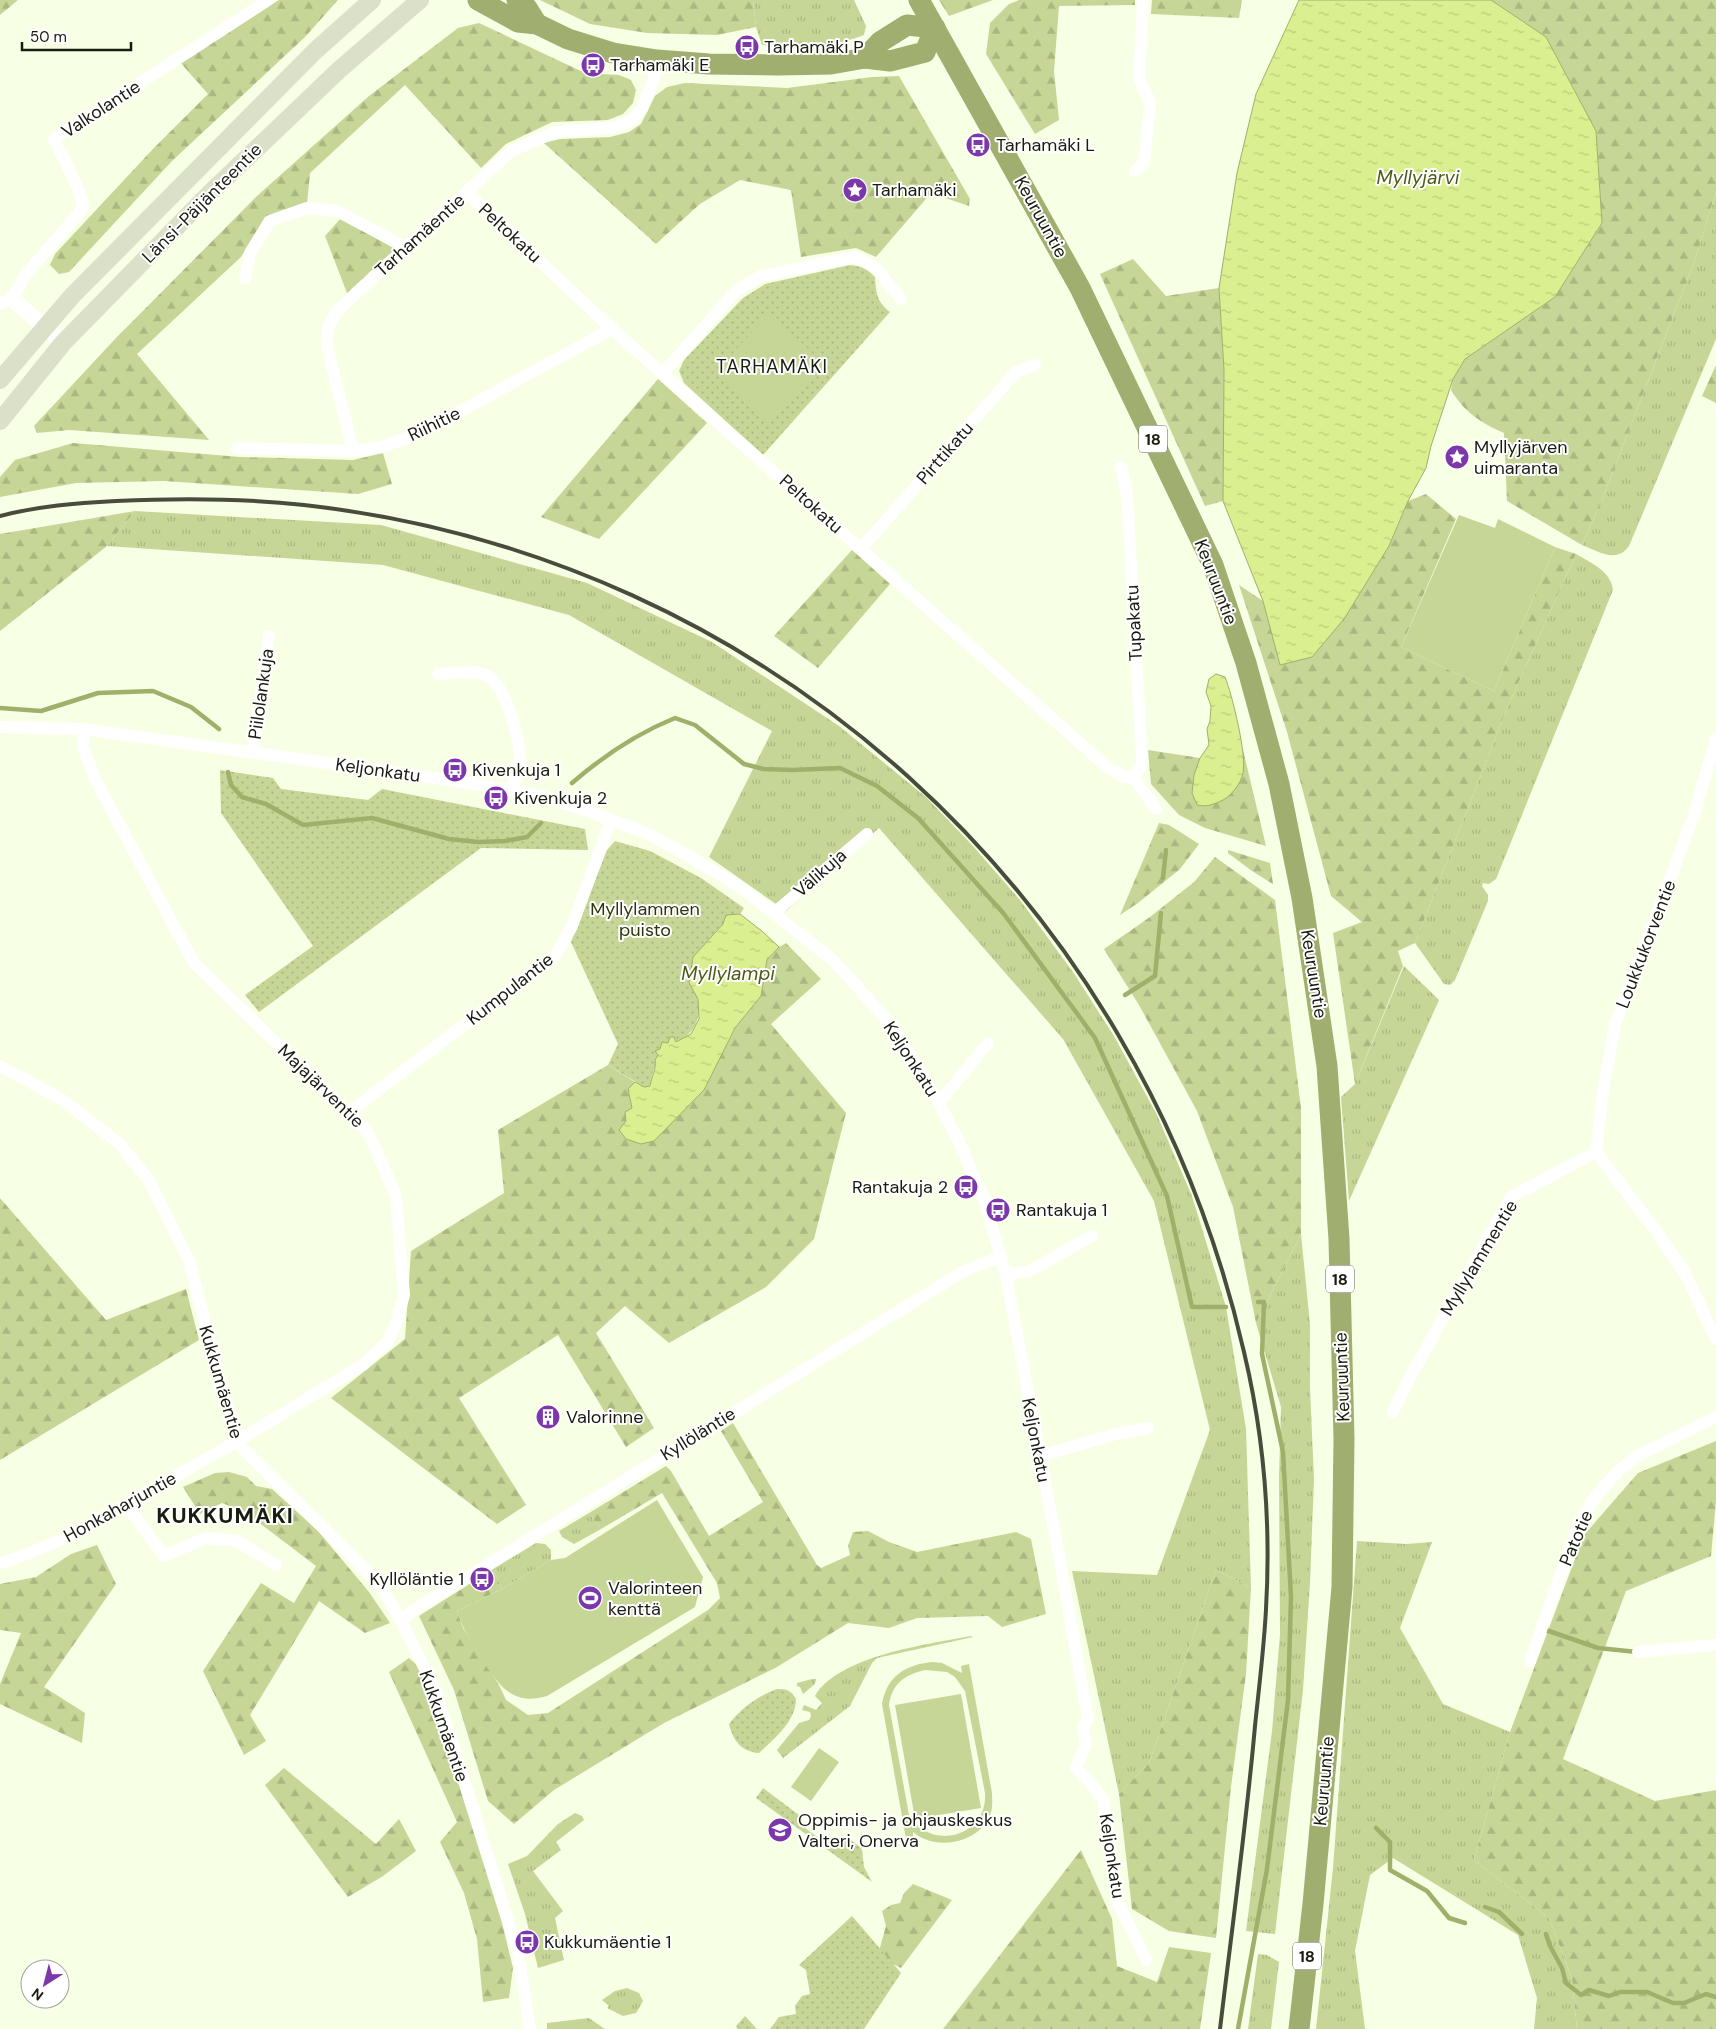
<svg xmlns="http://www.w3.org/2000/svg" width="1716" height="2029" font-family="'DM Sans',sans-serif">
<defs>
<pattern id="grass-tufts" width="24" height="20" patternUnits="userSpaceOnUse" patternTransform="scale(1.25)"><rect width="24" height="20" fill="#c6d697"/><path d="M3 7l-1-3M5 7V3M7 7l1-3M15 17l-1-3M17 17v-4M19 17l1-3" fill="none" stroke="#aab781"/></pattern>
<pattern id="forest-firs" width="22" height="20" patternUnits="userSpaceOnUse" patternTransform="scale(1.25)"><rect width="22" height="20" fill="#c6d697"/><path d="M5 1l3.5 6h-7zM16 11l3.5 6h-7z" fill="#aab781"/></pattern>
<pattern id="park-dots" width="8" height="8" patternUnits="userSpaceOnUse" patternTransform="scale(1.25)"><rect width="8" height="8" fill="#c6d697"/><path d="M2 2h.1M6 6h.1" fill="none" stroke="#aab781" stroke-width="1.8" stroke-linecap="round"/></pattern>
<pattern id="water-ripples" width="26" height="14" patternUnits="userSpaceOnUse" patternTransform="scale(1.25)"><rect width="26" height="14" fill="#d9ef90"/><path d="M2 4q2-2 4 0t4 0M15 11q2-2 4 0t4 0" fill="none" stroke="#bacc7b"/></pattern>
</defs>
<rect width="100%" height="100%" fill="#f7ffe5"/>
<g fill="url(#grass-tufts)">
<path d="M753,0H854L866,26L864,35C829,49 799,47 762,45L756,27Z"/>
<path d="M1716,191V339L1629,546C1616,564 1598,551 1582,545L1602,500L1696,257Z"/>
<polygon points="135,511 381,525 587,583 712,642 839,726 926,797 972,845 1020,900 1073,972 1114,1036 1156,1113 1192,1196 1226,1307 1246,1429 1251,1588 1216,1570 1149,1763 1119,1794 1072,1571 1157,1575 1210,1430 1154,1201 1063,1039 879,828 786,911 709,857 772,731 569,615 383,565 107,546"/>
<path d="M1576,554C1591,563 1611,571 1613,590L1496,879L1489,884L1483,883L1482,886L1488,895V901L1455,980L1450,985L1444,984L1415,943L1508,706Z"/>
<polygon points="1404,966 1439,1000 1349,1201 1341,1097 1355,1084"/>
<polygon points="1301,1234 1310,1324 1310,1388 1314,1479 1310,1583 1303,1690 1275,1934 1246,1931 1272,1731 1280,1634 1279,1477 1281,1407 1256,1323"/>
<polygon points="589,1513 601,1529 574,1544 562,1537 559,1531"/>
<polygon points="1357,1541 1406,1544 1432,1542 1400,1628 1443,1704 1510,1732 1474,1860 1549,1918 1572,1979 1577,2029 1534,2029 1537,1998 1518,1935 1393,1858 1370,1875 1355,1951 1365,2029 1316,2029 1333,1868"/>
<polygon points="536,1543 545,1544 551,1550 551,1560 502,1589 493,1569"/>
<path d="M971,1636L973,1637L877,1658L872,1663L850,1706L783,1758L777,1750L799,1723L809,1720L811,1716L810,1712L802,1710L804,1705L816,1710L822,1703L815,1696C838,1656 928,1644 971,1636Z"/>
<polygon points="812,1679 816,1679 815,1684 803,1694 800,1687 797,1686 797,1683"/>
<polygon points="575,1813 582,1816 584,1820 556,1842 561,1850 533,1871 563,1911 555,1918 564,1960 538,1968 525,1914 508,1864 527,1856 558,1824"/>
<polygon points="1258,1954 1267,1955 1279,1962 1271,2029 1248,2029"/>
<polygon points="627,1988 639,1993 643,2001 636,2013 623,2016 607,2008 609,2006 602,2000 615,1991"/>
<polygon points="589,2018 605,2029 547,2029 547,2023"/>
</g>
<g fill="url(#forest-firs)">
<polygon points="0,0 18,0 0,15"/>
<polygon points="279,0 338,0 305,37 172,161 69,272 59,274 50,265 55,254 152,150 208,94 179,61"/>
<polygon points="540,0 753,0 756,27 717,35 647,33 590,24"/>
<polygon points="939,0 993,0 949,16"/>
<polygon points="1019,0 1135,0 1135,5 1059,6 1054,71 1059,120 1035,134 986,54 990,23 1009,4"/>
<polygon points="1152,0 1242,0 1239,18 1151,14"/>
<path d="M1491,0H1716V191L1696,257L1602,500L1582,545L1507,501L1504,433C1480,422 1465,413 1451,390L1453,379L1465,359L1555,297L1602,223L1596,131L1546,37Z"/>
<polygon points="479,23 585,73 619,75 631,80 636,90 633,103 623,114 608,120 552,122 506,144 481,168 405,85 310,173 307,204 265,217 241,257 137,354 209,440 69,430 37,433 34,426 116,338 257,196 369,96 458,28"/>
<polygon points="899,76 970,199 969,206 931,193 876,257 856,248 801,257 791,190 740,180 700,204 656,244 544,143 560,139 610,137 629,132 641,124 655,96 667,87 685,83 787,88 872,77"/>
<polygon points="341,218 395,249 347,293 325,236"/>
<polygon points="1133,259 1166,296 1219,288 1224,370 1223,501 1205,506 1100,274"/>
<polygon points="1716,365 1716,403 1702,396"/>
<polygon points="658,379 707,423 599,539 541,517"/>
<polygon points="73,443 240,457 353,460 383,453 392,484 358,494 164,481 76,483 0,497 0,477 15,460"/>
<polygon points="1426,494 1456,519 1401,647 1494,691 1555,547 1576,554 1508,706 1415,943 1398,951 1403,966 1355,1084 1333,933 1362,922 1331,896 1287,732 1239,585 1263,601 1280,665 1344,619 1389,546 1408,501"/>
<polygon points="135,511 107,546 0,631 0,534"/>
<polygon points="852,550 890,584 818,668 774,636"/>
<polygon points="1148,750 1200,758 1194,775 1243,773 1243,750 1266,846 1205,828 1179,815 1151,784"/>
<polygon points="1159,823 1169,825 1199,844 1180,869 1138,903 1120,915"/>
<polygon points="1228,850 1270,863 1273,884 1252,871 1228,853"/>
<polygon points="1215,857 1275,900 1301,1108 1301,1234 1256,1323 1233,1207 1197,1111 1139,1005 1104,949 1150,917 1194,882"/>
<polygon points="786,943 821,979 771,1024 846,1113 814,1239 766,1287 669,1343 625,1306 596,1333 654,1428 626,1447 558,1335 459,1398 526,1505 497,1524 331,1398 405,1339 411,1251 504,1193 498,1130 608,1065 635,1082 628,1089 632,1108 723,1051 735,1028 761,996 767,960 779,947"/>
<polygon points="0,1198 106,1320 186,1289 199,1340 0,1460"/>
<polygon points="733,1423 817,1565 821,1568 850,1555 848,1546 853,1532 868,1531 889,1542 917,1552 1016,1532 1031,1539 1046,1614 1002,1627 988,1616 917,1618 889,1628 848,1623 777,1667 664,1723 554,1790 514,1824 488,1801 454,1690 419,1616 493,1569 502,1589 457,1611 463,1628 499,1685 506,1700 528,1715 548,1713 708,1610 720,1598 717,1583 662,1493 601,1529 589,1513 666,1466 671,1471 709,1536 763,1502 721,1431"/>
<polygon points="1716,1441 1716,1502 1711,1556 1626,1591 1563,1759 1655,1801 1716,1790 1716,2029 1577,2029 1572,1979 1549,1918 1474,1860 1510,1732 1584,1535 1638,1473"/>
<polygon points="229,1472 247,1477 256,1486 272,1489 318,1531 369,1592 390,1623 365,1633 319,1601 250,1715 266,1741 244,1755 203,1671 261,1583 294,1603 316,1566 245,1512 222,1503 200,1514 183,1487 215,1473"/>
<polygon points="97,1545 116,1584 44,1687 85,1713 82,1743 0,1704 0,1684 21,1633 0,1630 0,1584 36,1577 71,1554"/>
<polygon points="1216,1570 1251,1588 1246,1674 1231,1787 1216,1938 1169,1931 1132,1909 1119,1794 1149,1763"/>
<polygon points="409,1658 417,1665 431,1696 502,1923 513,1968 509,1998 483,2002 477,1939 464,1893 440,1842 457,1822 389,1672"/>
<polygon points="284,1768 376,1844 399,1819 416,1851 383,1876 348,1897 265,1785"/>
<polygon points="1081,1850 1112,1919 1117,1966 1157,1982 1169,1947 1211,1953 1200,2029 943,2029"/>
<polygon points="913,1884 952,1900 901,1968 895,1965 876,1962 886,1926 882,1911 891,1905 900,1903 904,1893"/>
</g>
<g fill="url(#park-dots)">
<path d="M850,265L864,267L875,277C876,293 877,302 890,312L763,455L684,383L679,371L684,360L743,298L765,284Z"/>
<polygon points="220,770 273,778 281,789 368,800 382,789 585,829 588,850 481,848 259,1012 245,995 313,946 221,813"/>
<path d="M615,841L650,851L701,878L744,908L740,914L726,915L723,924L708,940L689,983C692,988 697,995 698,1001C702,1022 690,1041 668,1043C658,1056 652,1070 650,1086L644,1087L608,1065L618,1044L571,942L607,850Z"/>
<path d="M777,1689C787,1689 791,1690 796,1699C796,1721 774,1739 759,1753C741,1752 733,1740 729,1724C742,1707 758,1696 777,1689Z"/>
<polygon points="763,1788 799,1815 805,1828 820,1839 851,1840 860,1847 862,1850 864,1867 872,1882 756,1798"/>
<polygon points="852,1916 901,1973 864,2029 770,2029 779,2017 796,2014 795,2006 802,1996 810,1994 806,1970 799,1965"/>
<polygon points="745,2016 757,2029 738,2029 736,2026"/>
</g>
<g fill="#c6d697" fill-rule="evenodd">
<polygon points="770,313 823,363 767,423 714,373"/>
<polygon points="1459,515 1495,528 1498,519 1555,547 1494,691 1401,647"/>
<path d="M657,1500L703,1577L695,1607L547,1696C511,1707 497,1683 480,1656C471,1641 462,1628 457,1611L502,1589L551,1560L565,1558Z"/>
<path d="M932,1662L942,1663L962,1673L961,1666L969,1664L992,1793C992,1799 993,1806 991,1812C982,1843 936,1852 913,1832V1837L906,1839L882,1704C887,1676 905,1665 932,1662ZM925,1670L947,1672L955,1677L965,1691L985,1793C988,1837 930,1852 909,1815L889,1705C892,1684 904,1675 925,1670Z"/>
<polygon points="961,1694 981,1808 915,1819 895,1705"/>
<polygon points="819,1748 839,1762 811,1801 791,1787"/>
</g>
<g fill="url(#water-ripples)" stroke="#9fb06a">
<polygon points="1299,0 1491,0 1546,37 1596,131 1602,223 1555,297 1465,359 1453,379 1431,446 1426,468 1408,501 1389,546 1344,619 1312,657 1280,665 1263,601 1223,501 1224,370 1219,288 1237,173 1256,94"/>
<path d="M1216,674L1225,677C1232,694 1247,755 1243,773C1241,784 1230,798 1219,802C1211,805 1206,807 1197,805L1192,793L1194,775L1200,758L1209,745L1207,729L1210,721L1211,706L1206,692L1209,679Z"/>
<path d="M740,914L763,932L779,947L767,960L761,996L735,1028L704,1090L654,1141L641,1144L626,1139L619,1130L626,1121L625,1112L632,1108L628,1089L635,1082L644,1087L650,1086C651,1078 657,1067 655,1060L658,1055L655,1051L660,1049L662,1042L668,1043L670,1037H674L676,1042L691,1034L699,1019L698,999L689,983L693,957L723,924L726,915Z"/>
</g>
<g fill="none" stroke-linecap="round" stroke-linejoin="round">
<g stroke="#9fb06a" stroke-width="4.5">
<polyline points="0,708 41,711 98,693 153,691 191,707 219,729"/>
<polyline points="228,772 231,785 242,797 266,804 303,825 372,818 449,839 478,842 505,841 527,837 541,823"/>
<path d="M572,783C602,757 638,733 675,718L695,725L744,764L764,769L792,770L840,768L877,786L918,818L1004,914L1095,1038L1167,1196L1192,1307H1226"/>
<polyline points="1163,878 1166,850"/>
<polyline points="1125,995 1155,976 1161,913"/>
<polyline points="1546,1630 1598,1648 1637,1652"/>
<polyline points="1376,1828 1390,1842 1390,1870 1427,1891 1449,1918 1465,1923"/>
<polyline points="1485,1907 1499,1912 1522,1934"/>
<polyline points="1546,1934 1550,1946 1562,1968 1566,1983 1581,1995 1589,1990 1609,1996 1620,1992 1647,1992 1673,2003 1684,2003 1706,1994 1716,1997"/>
<polyline points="1238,2029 1267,1869 1288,1700 1291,1597 1283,1452 1262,1354 1264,1302 1258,1302"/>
</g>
<g stroke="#fff" stroke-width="12">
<path d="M1135,171L1144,163L1150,104C1148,94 1141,87 1139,77L1143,0"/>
<polyline points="467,193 612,329 1107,767 1124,777 1133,777"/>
<polyline points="245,279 250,253 270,221 307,208 337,211 407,248"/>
<polyline points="0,304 12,299 26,274 79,213 83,203 78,188 54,139 268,0"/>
<polyline points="663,373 737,290 761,276 854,257 875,267 901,299"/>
<polyline points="237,448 353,451 381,447 418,434 612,329"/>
<polyline points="353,451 327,346 328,327 337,311 511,151 555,132 613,128 631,121 642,109 654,79 657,60"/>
<polyline points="1121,467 1127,495 1142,760 1140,768 1133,777"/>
<polyline points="861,549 1016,372 1035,365"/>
<path d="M438,674C452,674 474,669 488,676C506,686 520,740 520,760C521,770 514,781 511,790"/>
<polyline points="0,727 83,729 428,777 511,790 545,797 582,809 644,832 687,855 740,887 833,960 895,1029 939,1103 960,1144 984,1199 1006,1276 1057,1545 1088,1719 1083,1728 1086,1744 1076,1768 1093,1786 1103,1800 1118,1902 1146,1960"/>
<polyline points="253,752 269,636"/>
<polyline points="1133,777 1156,809"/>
<polyline points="774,913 867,834"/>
<polyline points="0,1066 61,1099 119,1143 150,1182 189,1261 236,1442 379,1583 401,1621 436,1691 518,1952 530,2029"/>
<polyline points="939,1103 988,1043"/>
<polyline points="348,1113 555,956 572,926 611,820"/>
<polyline points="1596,1152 1603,1091 1615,1025 1694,815 1716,739"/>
<polyline points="1596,1152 1656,1231 1685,1273 1716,1339"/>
<polyline points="1006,1276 1013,1273 1028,1272 1092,1236"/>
<polyline points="1393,1412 1414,1370 1511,1197 1596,1152"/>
<polyline points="1040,1456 1116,1434 1148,1428"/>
<polyline points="131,1511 164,1556 206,1538 237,1541 276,1565"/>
<polyline points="0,1563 17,1558 68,1537 236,1442 364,1364 388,1341 396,1323 404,1295 396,1196 368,1132 194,963 95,779 83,746 83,729"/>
<polyline points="401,1621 411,1612 964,1271 1001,1257"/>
<polyline points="1638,1652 1716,1645"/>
<polyline points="1530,1661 1579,1523 1596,1496 1616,1473 1637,1456 1716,1417"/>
</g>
<polyline stroke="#fff" stroke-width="16" points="12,299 63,343"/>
<g stroke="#dbe1c9" stroke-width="18">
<polyline points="0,380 72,296 315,51 372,0"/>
<polyline points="0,421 63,343 209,194 339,70 420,0"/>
</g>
<g stroke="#a0ae6f" stroke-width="21">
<polyline points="478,0 518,22 537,24 568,39 613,53 657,60 709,64 777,65 831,64 865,58 890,61 925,52 935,28"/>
<polyline points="517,0 527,8 537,24"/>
<polyline points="919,0 1080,288 1213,565 1246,663 1279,784 1302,898 1327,1066 1339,1239 1344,1439 1342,1587 1313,1904 1299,2029"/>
<polyline points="865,58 880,42 907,25 935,28"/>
</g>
<path stroke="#484c3d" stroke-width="4" d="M0,516C38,506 77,503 116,501C179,498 241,498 304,505C769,557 1140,898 1244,1352C1264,1436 1271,1523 1266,1609C1264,1648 1259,1687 1255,1726C1246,1827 1232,1928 1220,2029"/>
</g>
<defs>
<symbol id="bus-disc" viewBox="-11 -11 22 22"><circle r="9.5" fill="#7c38ab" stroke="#fff"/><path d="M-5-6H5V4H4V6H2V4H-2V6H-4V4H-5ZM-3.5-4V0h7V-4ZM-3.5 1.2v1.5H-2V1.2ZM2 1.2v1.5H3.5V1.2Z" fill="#fff"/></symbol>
<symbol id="sight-disc" viewBox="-11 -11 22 22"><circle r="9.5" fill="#7c38ab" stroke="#fff"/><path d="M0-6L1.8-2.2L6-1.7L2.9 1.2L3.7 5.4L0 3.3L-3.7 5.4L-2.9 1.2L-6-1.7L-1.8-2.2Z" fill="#fff"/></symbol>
<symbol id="building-disc" viewBox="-11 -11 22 22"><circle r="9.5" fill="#7c38ab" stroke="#fff"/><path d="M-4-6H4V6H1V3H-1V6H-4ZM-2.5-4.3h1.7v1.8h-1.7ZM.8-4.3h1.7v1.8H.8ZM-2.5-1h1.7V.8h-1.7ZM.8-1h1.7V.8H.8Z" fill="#fff"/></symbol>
<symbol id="stadium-disc" viewBox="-11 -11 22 22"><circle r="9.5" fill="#7c38ab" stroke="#fff"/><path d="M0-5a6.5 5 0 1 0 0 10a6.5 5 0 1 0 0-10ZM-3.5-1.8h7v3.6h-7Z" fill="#fff"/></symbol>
<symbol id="school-disc" viewBox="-11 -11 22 22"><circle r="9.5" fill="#7c38ab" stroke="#fff"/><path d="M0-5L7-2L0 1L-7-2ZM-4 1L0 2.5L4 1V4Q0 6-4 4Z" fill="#fff"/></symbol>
</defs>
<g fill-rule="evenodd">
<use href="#bus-disc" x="733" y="33" width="28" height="28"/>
<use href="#bus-disc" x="579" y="51" width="28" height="28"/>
<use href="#bus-disc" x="964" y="131" width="28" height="28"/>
<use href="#sight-disc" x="841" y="176" width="28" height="28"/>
<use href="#sight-disc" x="1443" y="443" width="28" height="28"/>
<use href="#bus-disc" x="441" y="756" width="28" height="28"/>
<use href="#bus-disc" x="482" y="784" width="28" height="28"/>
<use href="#bus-disc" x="952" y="1173" width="28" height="28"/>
<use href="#bus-disc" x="984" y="1196" width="28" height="28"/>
<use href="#building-disc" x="534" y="1403" width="28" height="28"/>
<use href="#bus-disc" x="468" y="1565" width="28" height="28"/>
<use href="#stadium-disc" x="576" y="1584" width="28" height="28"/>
<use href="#school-disc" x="766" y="1816" width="28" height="28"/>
<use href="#bus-disc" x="513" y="1928" width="28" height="28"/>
</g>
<g text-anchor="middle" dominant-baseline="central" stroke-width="4" stroke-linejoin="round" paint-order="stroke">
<g fill="#fff" stroke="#5e6058" stroke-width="1">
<rect x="1139" y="425.5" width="28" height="27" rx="4"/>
<rect x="1326" y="1265.5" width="28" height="27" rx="4"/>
<rect x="1293" y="1942.5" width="28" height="27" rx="4"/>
</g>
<g font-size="16" font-weight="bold" fill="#191c11">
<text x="1153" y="439">18</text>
<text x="1340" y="1279">18</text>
<text x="1307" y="1956">18</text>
</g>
<g font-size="18" fill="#191c11" stroke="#fff" text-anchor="start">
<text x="764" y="47">Tarhamäki P</text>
<text x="610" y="65">Tarhamäki E</text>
<text x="996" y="145">Tarhamäki L</text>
<text x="872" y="190">Tarhamäki</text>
<text x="1474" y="447">Myllyjärven<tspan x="1474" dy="21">uimaranta</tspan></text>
<text x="472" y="770">Kivenkuja 1</text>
<text x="514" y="798">Kivenkuja 2</text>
<text x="948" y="1187" text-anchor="end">Rantakuja 2</text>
<text x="1016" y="1210">Rantakuja 1</text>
<text x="566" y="1417">Valorinne</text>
<text x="464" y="1579" text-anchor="end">Kyllöläntie 1</text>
<text x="608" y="1588">Valorinteen<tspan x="608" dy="21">kenttä</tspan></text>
<text x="798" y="1820">Oppimis- ja ohjauskeskus<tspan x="798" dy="21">Valteri, Onerva</tspan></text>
<text x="544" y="1942">Kukkumäentie 1</text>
</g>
<g font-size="18" fill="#191c11" stroke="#fff">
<text transform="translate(101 109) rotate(-33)">Valkolantie</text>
<text transform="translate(202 203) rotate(-45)">Länsi-Päijänteentie</text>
<text transform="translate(1041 217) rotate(61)">Keuruuntie</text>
<text transform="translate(510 233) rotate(43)">Peltokatu</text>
<text transform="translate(420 235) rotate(-42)">Tarhamäentie</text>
<text transform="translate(434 424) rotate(-26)">Riihitie</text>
<text transform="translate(945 453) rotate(-49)">Pirttikatu</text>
<text transform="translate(811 504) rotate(42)">Peltokatu</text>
<text transform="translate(1216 582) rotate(69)">Keuruuntie</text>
<text transform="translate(1134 623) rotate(-93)">Tupakatu</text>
<text transform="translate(261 694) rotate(-82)">Piilolankuja</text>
<text transform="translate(378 770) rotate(8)">Keljonkatu</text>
<text transform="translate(820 873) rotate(-41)">Välikuja</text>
<text transform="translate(1646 944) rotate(-69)">Loukkukorventie</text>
<text transform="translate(1314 974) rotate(81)">Keuruuntie</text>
<text transform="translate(510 989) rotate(-38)">Kumpulantie</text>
<text transform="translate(911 1059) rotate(57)">Keljonkatu</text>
<text transform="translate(321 1086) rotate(44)">Majajärventie</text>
<text transform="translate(1479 1258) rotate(-59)">Myllylammentie</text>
<text transform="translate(1342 1377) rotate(-92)">Keuruuntie</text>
<text transform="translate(221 1382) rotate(74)">Kukkumäentie</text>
<text transform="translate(698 1434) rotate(-32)">Kyllöläntie</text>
<text transform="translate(1036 1440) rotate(79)">Keljonkatu</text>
<text transform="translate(120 1507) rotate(-29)">Honkaharjuntie</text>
<text transform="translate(1576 1538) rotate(-67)">Patotie</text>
<text transform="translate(444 1726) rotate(71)">Kukkumäentie</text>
<text transform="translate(1324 1781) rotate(-85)">Keuruuntie</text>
<text transform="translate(1112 1856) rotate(81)">Keljonkatu</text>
</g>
<g font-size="18" fill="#2e360e" stroke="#fff">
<text x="645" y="909">Myllylammen<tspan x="645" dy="21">puisto</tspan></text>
</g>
<g font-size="19" font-style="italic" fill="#4d5a17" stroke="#fff">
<text x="1418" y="177">Myllyjärvi</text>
<text x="728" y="973">Myllylampi</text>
</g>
<g font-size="19" letter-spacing="1" fill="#191c11" stroke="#fff">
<text x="772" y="366">TARHAMÄKI</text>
</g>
<g font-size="22" font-weight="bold" letter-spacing="1" fill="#191c11" stroke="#fff">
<text x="225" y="1515">KUKKUMÄKI</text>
</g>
</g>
<g transform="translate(45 1984) rotate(216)"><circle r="24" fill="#ffffff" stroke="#a3a4a0"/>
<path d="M0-4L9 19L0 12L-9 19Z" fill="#7c38ab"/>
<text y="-8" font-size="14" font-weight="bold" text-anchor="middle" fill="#191c11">N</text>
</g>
<path d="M22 42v8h109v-8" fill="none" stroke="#191c11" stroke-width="2.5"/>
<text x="30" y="42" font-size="15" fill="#191c11" stroke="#ffffff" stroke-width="4" paint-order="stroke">50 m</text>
</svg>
